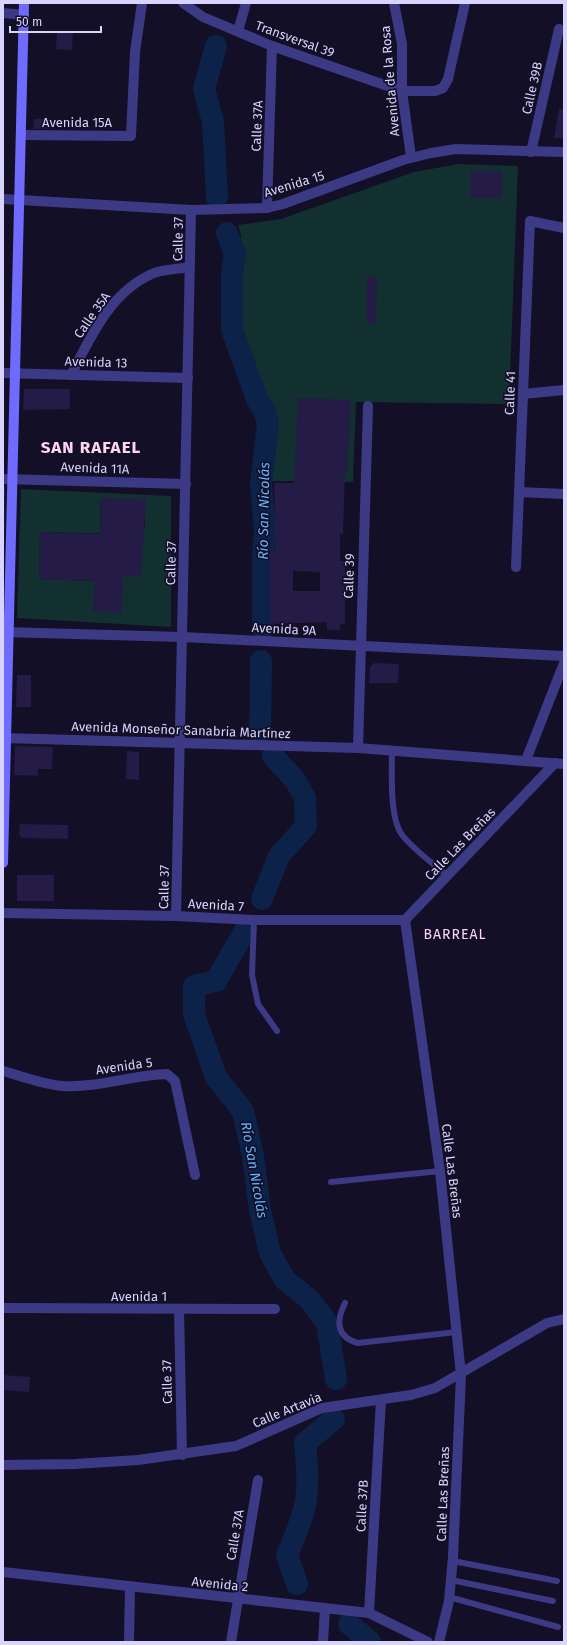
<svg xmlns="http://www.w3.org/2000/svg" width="567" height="1645" font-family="'Fira Sans',sans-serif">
<rect width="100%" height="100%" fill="#130f26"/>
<g fill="#12302f" fill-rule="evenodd">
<polygon points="458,164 518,166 509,404 356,402 353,482 271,481 275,413 252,375 240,331 242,272 241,235 238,225 281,219 414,172"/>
<polygon points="3,486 5,486 3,613"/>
<path d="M21,489L171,496V627L17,618ZM101,499L145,500V528L129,527L123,576L94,581L39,579L40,532L125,534V528L100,527Z"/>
</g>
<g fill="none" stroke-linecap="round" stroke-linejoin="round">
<g stroke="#0c2248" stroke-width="22">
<polyline points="216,46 204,89 213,122 217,197"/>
<polyline points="227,233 235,254 232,273 232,330 257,399 264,410 268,423 261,484 265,532 263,552 263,629"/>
<polyline points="260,733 261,661"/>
<polyline points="262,899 279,856 306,826 305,798 295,780 273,756"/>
<polyline points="246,929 216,981 194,986 194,1014 216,1077 243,1111 253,1156 260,1210 270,1253 285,1280 310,1300 327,1323 336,1379"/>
<path d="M297,1584L287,1555C294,1539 301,1523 305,1505C309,1485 307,1463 305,1443L334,1419"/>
<polyline points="349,1624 370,1642"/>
</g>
</g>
<g fill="#241b47" fill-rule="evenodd">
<polygon points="57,31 73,31 72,50 56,49"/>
<polygon points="559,109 564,109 564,138 554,138"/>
<polygon points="34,119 55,119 55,129 33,129"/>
<rect x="470" y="171" width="32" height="27"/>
<polygon points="367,277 377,277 376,323 367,323"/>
<polygon points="24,389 70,389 70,409 23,410"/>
<path d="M298,398L351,400L347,474H345L343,534H340V561H345V624H340V630H327V622L270,624L269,549L275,550L274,483H294ZM293,571L320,572V591H293Z"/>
<polygon points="101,498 146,500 141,577 123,576 122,613 93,612 94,581 39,579 40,532 100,534"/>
<polygon points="374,663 399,664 398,683 369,683 370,667"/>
<polygon points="17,675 31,675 31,707 16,707"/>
<polygon points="15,746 53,747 52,769 38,769 38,776 14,775"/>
<polygon points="127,751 139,752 139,780 126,779"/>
<polygon points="20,824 68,825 68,839 22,838 19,834"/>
<rect x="17" y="875" width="37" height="26"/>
<polygon points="3,1375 30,1377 29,1392 3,1390"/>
</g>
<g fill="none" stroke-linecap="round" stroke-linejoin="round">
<g stroke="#3d3a85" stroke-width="6">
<path d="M392,750C392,772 389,820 403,836C415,851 433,863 447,876"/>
<polyline points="254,920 252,975 258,1004 277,1031"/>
<polyline points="331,1182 440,1171"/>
<path d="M345,1303C336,1321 336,1337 358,1343L457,1332"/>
<polyline points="453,1561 557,1581"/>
<polyline points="451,1580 553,1601"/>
<polyline points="449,1597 558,1627"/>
</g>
<g stroke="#3d3a85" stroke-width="10">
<polyline points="183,3 203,17 272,46 402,91 435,91 443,88 448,79 465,3"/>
<polyline points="394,3 402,44 402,91 411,157"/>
<polyline points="3,13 24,15"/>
<polyline points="238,31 246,3"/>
<polyline points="21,135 131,136 135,52 142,3"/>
<polyline points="531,152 559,29"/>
<polyline points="3,199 191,210 267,208 283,204 403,160 431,153 456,149 564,152"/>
<polyline points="267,208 272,46"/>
<polyline points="3,373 188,378"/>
<path d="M71,375C91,336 111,291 154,273C165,269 179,269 190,267"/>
<polyline points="523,394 564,390"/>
<polyline points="3,479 186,484"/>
<polyline points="519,492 564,494"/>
<polyline points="516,567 530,221 564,228"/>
<polyline points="3,632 182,637 564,656"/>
<polyline points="3,738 358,748 564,764"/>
<polyline points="358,748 368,406"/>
<polyline points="526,760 564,663"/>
<polyline points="3,913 176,916 254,920 405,920"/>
<polyline points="176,916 191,210"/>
<polyline points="405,920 440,1171 461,1375 453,1557 449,1601 439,1642"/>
<polyline points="405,920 555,763"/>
<path d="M3,1071C21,1076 45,1085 63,1086C98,1088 132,1075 167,1074L175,1081L195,1175"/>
<polyline points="3,1308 275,1309"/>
<polyline points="179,1309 182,1455"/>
<polyline points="3,1465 75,1464 138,1460 236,1446 322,1408 411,1395 435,1388 547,1323 564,1319"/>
<polyline points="3,1572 369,1613 428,1642"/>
<polyline points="369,1613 381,1400"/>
<polyline points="129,1642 130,1587"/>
<polyline points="231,1642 258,1480"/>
<polyline points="323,1642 325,1608"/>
</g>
<polyline stroke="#6f6bff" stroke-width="10" points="3,863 24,3"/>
</g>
<g text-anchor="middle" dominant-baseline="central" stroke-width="3.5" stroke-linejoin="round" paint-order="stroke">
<g font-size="13" fill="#d9d4ff" stroke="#130f26">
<text transform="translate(295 39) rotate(20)">Transversal 39</text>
<text transform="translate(390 81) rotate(-95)">Avenida de la Rosa</text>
<text transform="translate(532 88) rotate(-77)">Calle 39B</text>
<text x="77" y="122">Avenida 15A</text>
<text transform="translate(257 126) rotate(-88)">Calle 37A</text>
<text transform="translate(294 184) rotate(-17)">Avenida 15</text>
<text transform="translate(178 239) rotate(-89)">Calle 37</text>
<text transform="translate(92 315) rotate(-55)">Calle 35A</text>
<text transform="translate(96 362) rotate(2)">Avenida 13</text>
<text transform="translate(510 393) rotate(-88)">Calle 41</text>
<text transform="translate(95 468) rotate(2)">Avenida 11A</text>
<text transform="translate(171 563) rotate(-89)">Calle 37</text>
<text transform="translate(349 576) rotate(-88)">Calle 39</text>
<text transform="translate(284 629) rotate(3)">Avenida 9A</text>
<text transform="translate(181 730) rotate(2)">Avenida Monseñor Sanabria Martínez</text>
<text transform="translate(460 844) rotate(-46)">Calle Las Breñas</text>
<text transform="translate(164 887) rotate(-89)">Calle 37</text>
<text transform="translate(216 905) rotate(3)">Avenida 7</text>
<text transform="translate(124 1066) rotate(-8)">Avenida 5</text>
<text transform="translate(452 1171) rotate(83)">Calle Las Breñas</text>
<text x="139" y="1296">Avenida 1</text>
<text transform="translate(167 1382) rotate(-91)">Calle 37</text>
<text transform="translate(287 1410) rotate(-22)">Calle Artavia</text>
<text transform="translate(443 1494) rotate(-88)">Calle Las Breñas</text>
<text transform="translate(362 1506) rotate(-87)">Calle 37B</text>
<text transform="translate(235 1535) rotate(-80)">Calle 37A</text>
<text transform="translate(220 1584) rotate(6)">Avenida 2</text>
</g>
<g font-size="14" font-style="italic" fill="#62b6ff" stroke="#130f26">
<text transform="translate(264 511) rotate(-89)">Río San Nicolás</text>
<text transform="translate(254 1170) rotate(80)">Río San Nicolás</text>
</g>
<g font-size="14" letter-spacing="1" fill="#ffd6f0" stroke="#130f26">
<text x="455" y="934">BARREAL</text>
</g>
<g font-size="17" font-weight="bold" letter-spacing="1" fill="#ffd6f0" stroke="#130f26">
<text x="91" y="447">SAN RAFAEL</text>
</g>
</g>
<rect width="567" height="1645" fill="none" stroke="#d9d4ff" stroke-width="8"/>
<path d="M10 26v6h91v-6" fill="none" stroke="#d9d4ff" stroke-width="2"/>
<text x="16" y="26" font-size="12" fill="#d9d4ff" stroke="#130f26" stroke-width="3" paint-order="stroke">50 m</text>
</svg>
